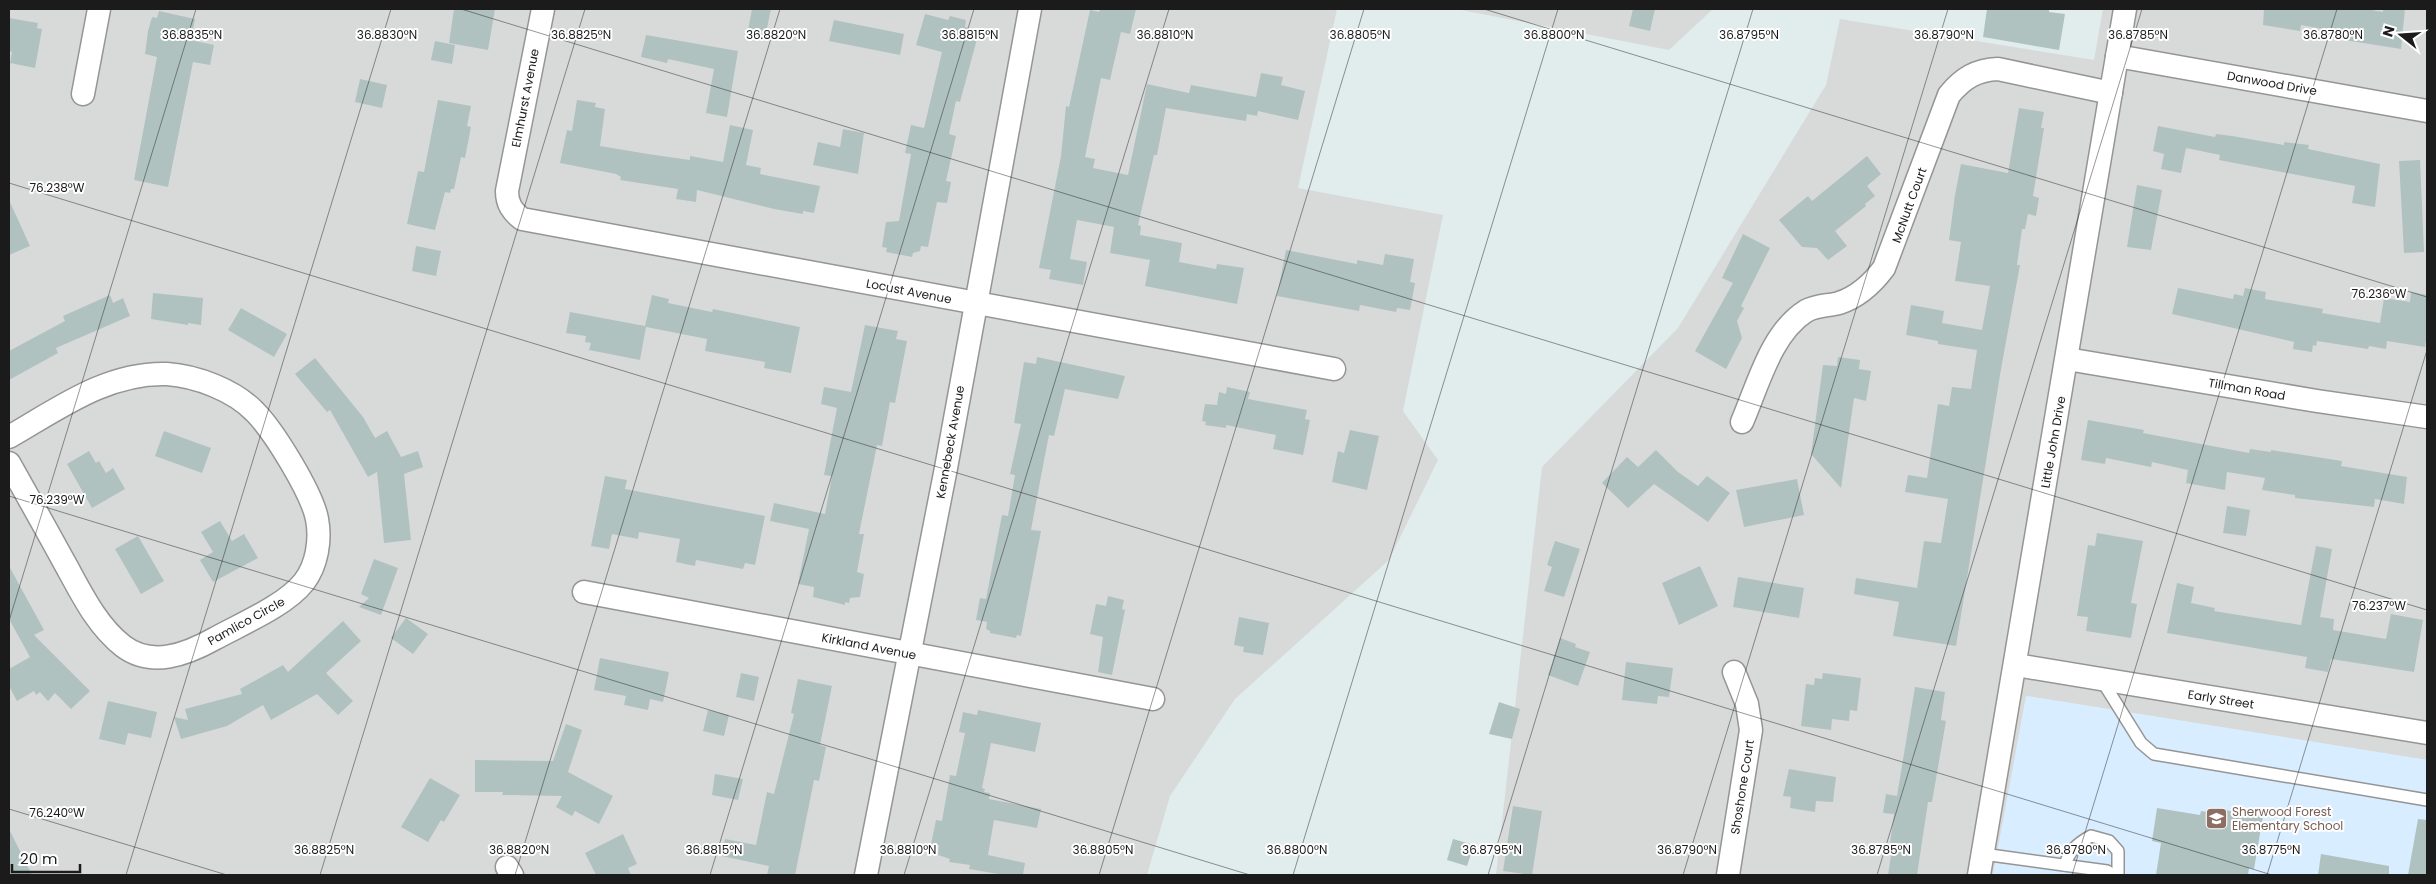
<svg xmlns="http://www.w3.org/2000/svg" width="2436" height="884" font-family="Poppins,sans-serif">
<rect width="100%" height="100%" fill="#e1eced"/>
<g fill="#d8dad9">
<polygon points="9,9 1337,9 1298,188 1443,215 1403,411 1438,460 1389,560 1235,699 1170,796 1147,875 9,875"/>
<polygon points="1456,9 1713,9 1669,50"/>
<polygon points="2103,9 2427,9 2427,760 2027,696 1993,875 1496,875 1542,467 1678,328 1826,85 1840,19 2094,60"/>
</g>
<polygon fill="#d8edff" points="2026,696 2427,760 2427,875 1993,875"/>
<g fill="#b0c2c0">
<polygon points="454,9 495,9 488,50 449,43"/>
<polygon points="752,9 771,9 765,38 747,35"/>
<polygon points="1100,9 1136,9 1130,34 1121,32 1110,80 1101,78 1085,157 1095,159 1093,168 1128,175 1147,84 1189,93 1191,85 1256,97 1261,73 1283,77 1281,85 1305,91 1298,120 1258,111 1257,116 1247,114 1246,121 1166,108 1157,155 1154,155 1138,225 1141,226 1140,235 1182,243 1179,262 1216,269 1217,264 1244,268 1237,304 1145,286 1150,260 1110,253 1114,227 1077,220 1070,259 1087,262 1083,285 1049,279 1051,270 1039,268 1061,156 1066,106 1069,107 1090,10 1099,12"/>
<polygon points="1633,9 1655,9 1650,31 1629,26"/>
<polygon points="1987,9 2049,9 2049,12 2065,14 2059,50 1983,37"/>
<polygon points="2264,9 2366,9 2383,12 2383,9 2405,9 2401,49 2338,39 2339,32 2301,25 2300,31 2263,25"/>
<polygon points="159,11 195,19 191,40 214,45 210,65 193,62 168,187 134,180 157,57 145,54 148,31 152,17 157,18"/>
<polygon points="925,14 948,20 950,16 966,20 965,27 972,29 970,37 977,39 960,102 956,101 949,134 956,136 946,181 951,182 947,203 937,202 928,247 921,246 920,251 913,253 912,257 886,252 887,248 882,247 886,222 899,221 911,154 905,153 911,125 924,128 942,52 916,45"/>
<polygon points="9,18 38,23 37,28 42,29 35,68 10,63 12,52 9,51"/>
<polygon points="834,20 904,34 900,55 829,41"/>
<polygon points="646,35 738,51 727,117 706,113 714,69 668,59 667,63 641,57"/>
<polygon points="435,41 455,45 452,64 431,60"/>
<polygon points="360,79 387,85 382,108 355,102"/>
<polygon points="438,100 471,106 467,126 471,127 465,158 461,157 454,189 451,189 450,193 445,192 435,230 407,224 418,171 424,172"/>
<polygon points="577,100 596,103 595,107 605,109 600,146 648,154 690,160 690,156 723,162 730,125 753,130 746,165 761,168 760,174 820,186 814,213 803,211 803,214 774,209 697,190 696,202 676,199 678,189 620,180 621,177 616,174 560,163 567,130 572,131"/>
<polygon points="2019,108 2044,112 2041,128 2044,128 2033,196 2039,198 2036,216 2028,214 2025,229 2022,229 2017,265 2020,265 2001,369 1956,646 1893,636 1899,602 1854,594 1856,578 1917,588 1924,541 1941,543 1948,499 1905,492 1908,475 1927,478 1938,404 1949,406 1952,387 1971,389 1977,350 1938,344 1938,341 1906,335 1911,305 1944,311 1942,323 1982,330 1990,286 1955,281 1961,242 1949,240 1955,195 1961,164 2008,173"/>
<polygon points="2158,126 2215,137 2216,134 2232,136 2284,145 2284,142 2309,145 2308,149 2380,164 2375,207 2352,203 2355,186 2219,160 2220,155 2186,148 2181,173 2161,169 2164,154 2153,151"/>
<polygon points="843,129 864,133 858,174 813,165 818,142 840,147"/>
<polygon points="1867,156 1881,174 1867,186 1875,196 1865,204 1866,206 1835,231 1847,246 1828,260 1817,248 1802,247 1779,220 1808,196 1812,201"/>
<polygon points="2420,160 2424,252 2404,253 2399,161"/>
<polygon points="2137,185 2162,190 2151,250 2127,247"/>
<polygon points="9,200 30,246 9,255"/>
<polygon points="1743,234 1770,248 1741,306 1744,308 1737,321 1742,338 1726,369 1695,351 1733,283 1722,278"/>
<polygon points="416,246 441,251 436,276 412,271"/>
<polygon points="1286,250 1357,264 1357,260 1383,265 1385,254 1414,259 1410,282 1415,283 1410,310 1397,308 1396,312 1360,305 1359,311 1277,296"/>
<polygon points="2178,288 2233,299 2234,294 2243,296 2245,288 2266,292 2265,299 2323,309 2322,313 2380,323 2384,298 2410,302 2411,292 2427,295 2427,333 2425,347 2387,341 2386,349 2369,346 2368,349 2317,341 2316,346 2313,345 2312,352 2293,349 2294,342 2290,341 2172,314"/>
<polygon points="153,293 203,298 201,325 188,323 188,325 151,319"/>
<polygon points="110,295 113,303 123,298 130,316 56,348 58,353 9,380 9,351 65,321 63,316"/>
<polygon points="652,295 669,299 668,303 712,312 713,309 800,327 791,373 764,368 765,362 705,351 707,339 646,327 640,360 589,350 591,343 585,342 586,336 566,333 570,312 645,326"/>
<polygon points="241,308 287,334 274,357 228,330"/>
<polygon points="865,325 898,331 896,339 907,341 895,403 890,402 882,446 877,445 859,534 864,534 857,572 864,574 860,597 850,598 849,603 845,602 845,605 813,597 814,587 798,584 809,529 770,521 774,503 825,514 832,476 824,475 837,408 821,404 824,387 851,392"/>
<polygon points="1037,357 1125,376 1118,399 1065,389 1054,436 1049,435 1042,471 1031,530 1041,531 1021,636 1017,635 1016,638 990,633 990,631 986,629 987,622 976,620 980,598 986,599 1002,515 1008,516 1015,475 1010,474 1021,424 1014,423 1024,362 1036,364"/>
<polygon points="1838,357 1860,360 1859,369 1871,371 1866,401 1854,398 1841,488 1811,454 1823,365 1837,366"/>
<polygon points="315,358 363,417 375,438 387,431 401,457 418,451 423,467 404,474 411,540 384,543 377,472 368,477 330,410 327,412 295,374"/>
<polygon points="1227,387 1250,392 1248,399 1307,410 1305,419 1310,420 1303,455 1273,449 1276,435 1226,425 1226,428 1205,425 1206,422 1202,421 1205,404 1217,405 1219,392 1226,394"/>
<polygon points="2088,420 2144,430 2143,433 2249,453 2250,449 2271,452 2271,450 2342,461 2341,466 2407,477 2404,504 2375,499 2374,507 2295,498 2295,495 2262,490 2265,478 2227,472 2225,490 2186,483 2188,470 2152,462 2151,467 2106,458 2105,464 2081,460"/>
<polygon points="1350,430 1379,436 1367,490 1332,482 1338,451 1344,453"/>
<polygon points="164,431 211,448 202,473 155,456"/>
<polygon points="1656,450 1678,472 1698,486 1707,476 1730,493 1708,522 1654,484 1628,508 1602,483 1627,457 1638,467"/>
<polygon points="89,451 96,463 99,461 106,473 113,468 125,489 92,508 67,464"/>
<polygon points="605,476 627,480 625,489 765,516 755,565 745,563 743,569 696,560 695,566 676,562 680,539 639,532 638,539 612,534 609,549 591,546"/>
<polygon points="1797,479 1804,515 1744,527 1736,490"/>
<polygon points="2227,506 2250,510 2246,536 2223,533"/>
<polygon points="220,521 232,541 244,534 258,558 213,582 200,560 213,552 201,532"/>
<polygon points="2097,533 2143,541 2131,603 2137,604 2131,638 2086,631 2088,617 2077,616 2088,545 2095,546"/>
<polygon points="138,536 164,581 141,594 115,549"/>
<polygon points="1555,541 1580,549 1564,597 1544,591 1552,567 1547,565"/>
<polygon points="2316,546 2332,549 2320,617 2334,619 2333,630 2386,639 2391,614 2423,620 2414,672 2331,659 2328,672 2305,668 2307,657 2167,633 2177,583 2194,587 2191,603 2215,608 2214,611 2301,625"/>
<polygon points="374,559 398,568 381,615 359,607 369,598 361,594"/>
<polygon points="9,566 44,630 34,635 90,691 71,709 55,693 48,701 40,692 36,695 34,691 17,701 9,686 9,669 30,657 9,619"/>
<polygon points="1700,566 1718,606 1679,625 1662,583"/>
<polygon points="1738,577 1804,588 1799,618 1733,607"/>
<polygon points="1108,596 1124,600 1122,609 1125,610 1112,675 1098,672 1103,637 1090,634 1096,604 1106,606"/>
<polygon points="1239,617 1269,623 1263,655 1243,652 1244,647 1234,645"/>
<polygon points="406,618 428,634 413,654 391,638"/>
<polygon points="343,621 361,641 326,673 353,701 338,715 317,694 271,720 263,705 227,726 181,739 174,717 188,720 185,709 242,694 240,689 283,665 288,672"/>
<polygon points="1560,638 1576,644 1575,647 1590,652 1578,686 1548,675"/>
<polygon points="600,658 669,672 663,702 650,699 648,710 624,705 626,696 594,690"/>
<polygon points="1626,662 1673,668 1669,697 1658,696 1657,704 1622,700"/>
<polygon points="741,673 759,677 754,701 736,697"/>
<polygon points="1823,673 1861,678 1857,711 1850,710 1849,721 1832,719 1831,730 1801,726 1806,684 1814,685 1815,678 1822,679"/>
<polygon points="798,679 832,686 820,745 826,747 819,781 814,780 795,875 767,875 769,866 722,856 725,839 756,845 767,792 774,794 794,714 791,713"/>
<polygon points="1915,687 1945,692 1941,720 1946,721 1932,802 1928,802 1917,875 1888,875 1893,843 1890,843 1894,814 1883,813 1886,794 1897,796"/>
<polygon points="108,701 157,712 151,738 128,733 125,745 99,739"/>
<polygon points="1499,702 1520,709 1512,739 1489,734"/>
<polygon points="708,710 729,715 724,736 703,731"/>
<polygon points="978,710 1041,723 1035,752 991,743 982,788 985,789 984,792 990,793 989,799 1041,809 1037,828 994,820 988,855 1025,863 1023,875 1004,875 969,869 970,865 949,862 950,859 938,855 939,845 931,844 936,820 942,821 950,775 956,776 965,733 959,732 963,712 977,715"/>
<polygon points="566,724 582,730 568,772 613,796 599,824 575,811 572,816 556,807 562,796 502,795 503,792 475,792 475,760 553,761"/>
<polygon points="1789,769 1836,777 1833,802 1816,801 1815,812 1790,808 1791,797 1783,796"/>
<polygon points="715,774 743,779 738,800 712,795"/>
<polygon points="430,778 460,795 444,822 441,820 428,842 401,827"/>
<polygon points="1513,806 1542,811 1532,875 1503,871"/>
<polygon points="2157,808 2200,815 2201,811 2217,813 2218,809 2263,816 2254,869 2249,868 2248,875 2156,875 2161,843 2152,841"/>
<polygon points="2418,819 2427,820 2427,875 2408,875"/>
<polygon points="9,829 32,875 9,875"/>
<polygon points="623,834 637,864 628,868 631,875 596,875 585,853"/>
<polygon points="1453,839 1474,845 1467,866 1447,860"/>
<polygon points="2321,854 2389,866 2389,875 2318,875"/>
</g>
<g fill="none" stroke-linecap="round" stroke-linejoin="round">
<defs>
<g id="service">
<polyline points="2101,679 2141,743 2154,754 2427,800"/>
<polyline points="1983,854 2107,871 2114,875"/>
<path d="M2065,865C2069,851 2078,843 2091,836L2109,841L2118,851V875"/>
</g>
<g id="minor">
<path d="M543,9L507,191C507,204 512,211 522,219L1334,369"/>
<polyline points="2117,56 2427,111"/>
<polyline points="83,94 99,9"/>
<polyline points="2067,359 2317,401 2427,417"/>
<path d="M1742,422C1758,385 1771,333 1806,311C1817,305 1828,306 1839,303C1858,297 1872,284 1884,268L1949,95C1963,78 1976,70 1998,69L2111,93"/>
<path d="M9,437C58,409 107,372 167,374C196,376 234,390 255,412C274,431 312,493 317,519C321,540 317,565 304,582C285,606 241,624 214,639C187,654 152,668 123,646C95,624 80,590 63,560C45,527 27,495 9,463"/>
<polyline points="584,592 1153,699"/>
<polyline points="2016,665 2427,733"/>
<polyline points="507,867 512,875"/>
<polyline points="866,875 946,468 1030,9"/>
<polyline points="1728,875 1751,730 1747,704 1734,672"/>
<polyline points="1979,875 2125,9"/>
</g>
</defs>
<use href="#service" stroke="#959595" stroke-width="14"/>
<use href="#minor" stroke="#959595" stroke-width="25"/>
<use href="#service" stroke="#fff" stroke-width="11"/>
<use href="#minor" stroke="#fff" stroke-width="22"/>
</g>
<path fill="none" stroke="#1b1b1b" stroke-width="1" stroke-opacity="0.45" d="M461,9L2427,610M1484,9L2427,297M9,183L2272,875M9,496L1250,875M9,621L196,9M9,809L227,875M126,875L391,9M320,875L585,9M515,875L780,9M710,875L974,9M904,875L1169,9M1099,875L1364,9M1293,875L1558,9M1488,875L1753,9M1683,875L1948,9M1877,875L2142,9M2072,875L2337,9M2267,875L2427,350"/>
<defs>
<symbol id="school-square" viewBox="-11 -11 22 22"><rect x="-9" y="-9" width="18" height="18" rx="4" fill="#8d6e63" stroke="#fff"/><path d="M0-5L7-2L0 1L-7-2ZM-4 1L0 2.5L4 1V4Q0 6-4 4Z" fill="#fff"/></symbol>
</defs>
<g fill-rule="evenodd">
<use href="#school-square" x="2204" y="806" width="25" height="25"/>
</g>
<g text-anchor="middle" dominant-baseline="central" stroke-width="4" stroke-linejoin="round" paint-order="stroke">
<g font-size="12" fill="#1b1b1b" stroke="#fff">
<text transform="translate(2272 83) rotate(10)">Danwood Drive</text>
<text transform="translate(525 98) rotate(-79)">Elmhurst Avenue</text>
<text transform="translate(1909 205) rotate(-70)">McNutt Court</text>
<text transform="translate(909 291) rotate(11)">Locust Avenue</text>
<text transform="translate(2247 389) rotate(10)">Tillman Road</text>
<text transform="translate(950 442) rotate(-80)">Kennebeck Avenue</text>
<text transform="translate(2053 442) rotate(-80)">Little John Drive</text>
<text transform="translate(246 621) rotate(-29)">Pamlico Circle</text>
<text transform="translate(869 646) rotate(11)">Kirkland Avenue</text>
<text transform="translate(2221 699) rotate(9)">Early Street</text>
<text transform="translate(1742 787) rotate(-81)">Shoshone Court</text>
</g>
<g font-size="12" fill="#785e54" stroke="#fff" text-anchor="start">
<text x="2232" y="811">Sherwood Forest<tspan x="2232" dy="14">Elementary School</tspan></text>
</g>
</g>
<g font-size="12" text-anchor="middle" fill="#1b1b1b" stroke="#fff" stroke-width="4" stroke-linejoin="round" paint-order="stroke">
<text x="192" y="39">36.8835°N</text>
<text x="387" y="39">36.8830°N</text>
<text x="581" y="39">36.8825°N</text>
<text x="776" y="39">36.8820°N</text>
<text x="970" y="39">36.8815°N</text>
<text x="1165" y="39">36.8810°N</text>
<text x="1360" y="39">36.8805°N</text>
<text x="1554" y="39">36.8800°N</text>
<text x="1749" y="39">36.8795°N</text>
<text x="1944" y="39">36.8790°N</text>
<text x="2138" y="39">36.8785°N</text>
<text x="2333" y="39">36.8780°N</text>
<text x="57" y="192">76.238°W</text>
<text x="2379" y="298">76.236°W</text>
<text x="57" y="504">76.239°W</text>
<text x="2379" y="610">76.237°W</text>
<text x="57" y="817">76.240°W</text>
<text x="324" y="854">36.8825°N</text>
<text x="519" y="854">36.8820°N</text>
<text x="714" y="854">36.8815°N</text>
<text x="908" y="854">36.8810°N</text>
<text x="1103" y="854">36.8805°N</text>
<text x="1297" y="854">36.8800°N</text>
<text x="1492" y="854">36.8795°N</text>
<text x="1687" y="854">36.8790°N</text>
<text x="1881" y="854">36.8785°N</text>
<text x="2076" y="854">36.8780°N</text>
<text x="2271" y="854">36.8775°N</text>
</g>
<rect width="2436" height="884" fill="none" stroke="#1b1b1b" stroke-width="20"/>
<g transform="translate(2401 35) rotate(287)" stroke="#ffffff" stroke-width="4" paint-order="stroke">
<path d="M0-4L9 19L0 12L-9 19Z" fill="#1b1b1b"/>
<text y="-8" font-size="14" font-weight="bold" text-anchor="middle" fill="#1b1b1b">N</text>
</g>
<path d="M12 864v8h68v-8" fill="none" stroke="#1b1b1b" stroke-width="2.5"/>
<text x="20" y="864" font-size="15" fill="#1b1b1b" stroke="#ffffff" stroke-width="4" paint-order="stroke">20 m</text>
</svg>
